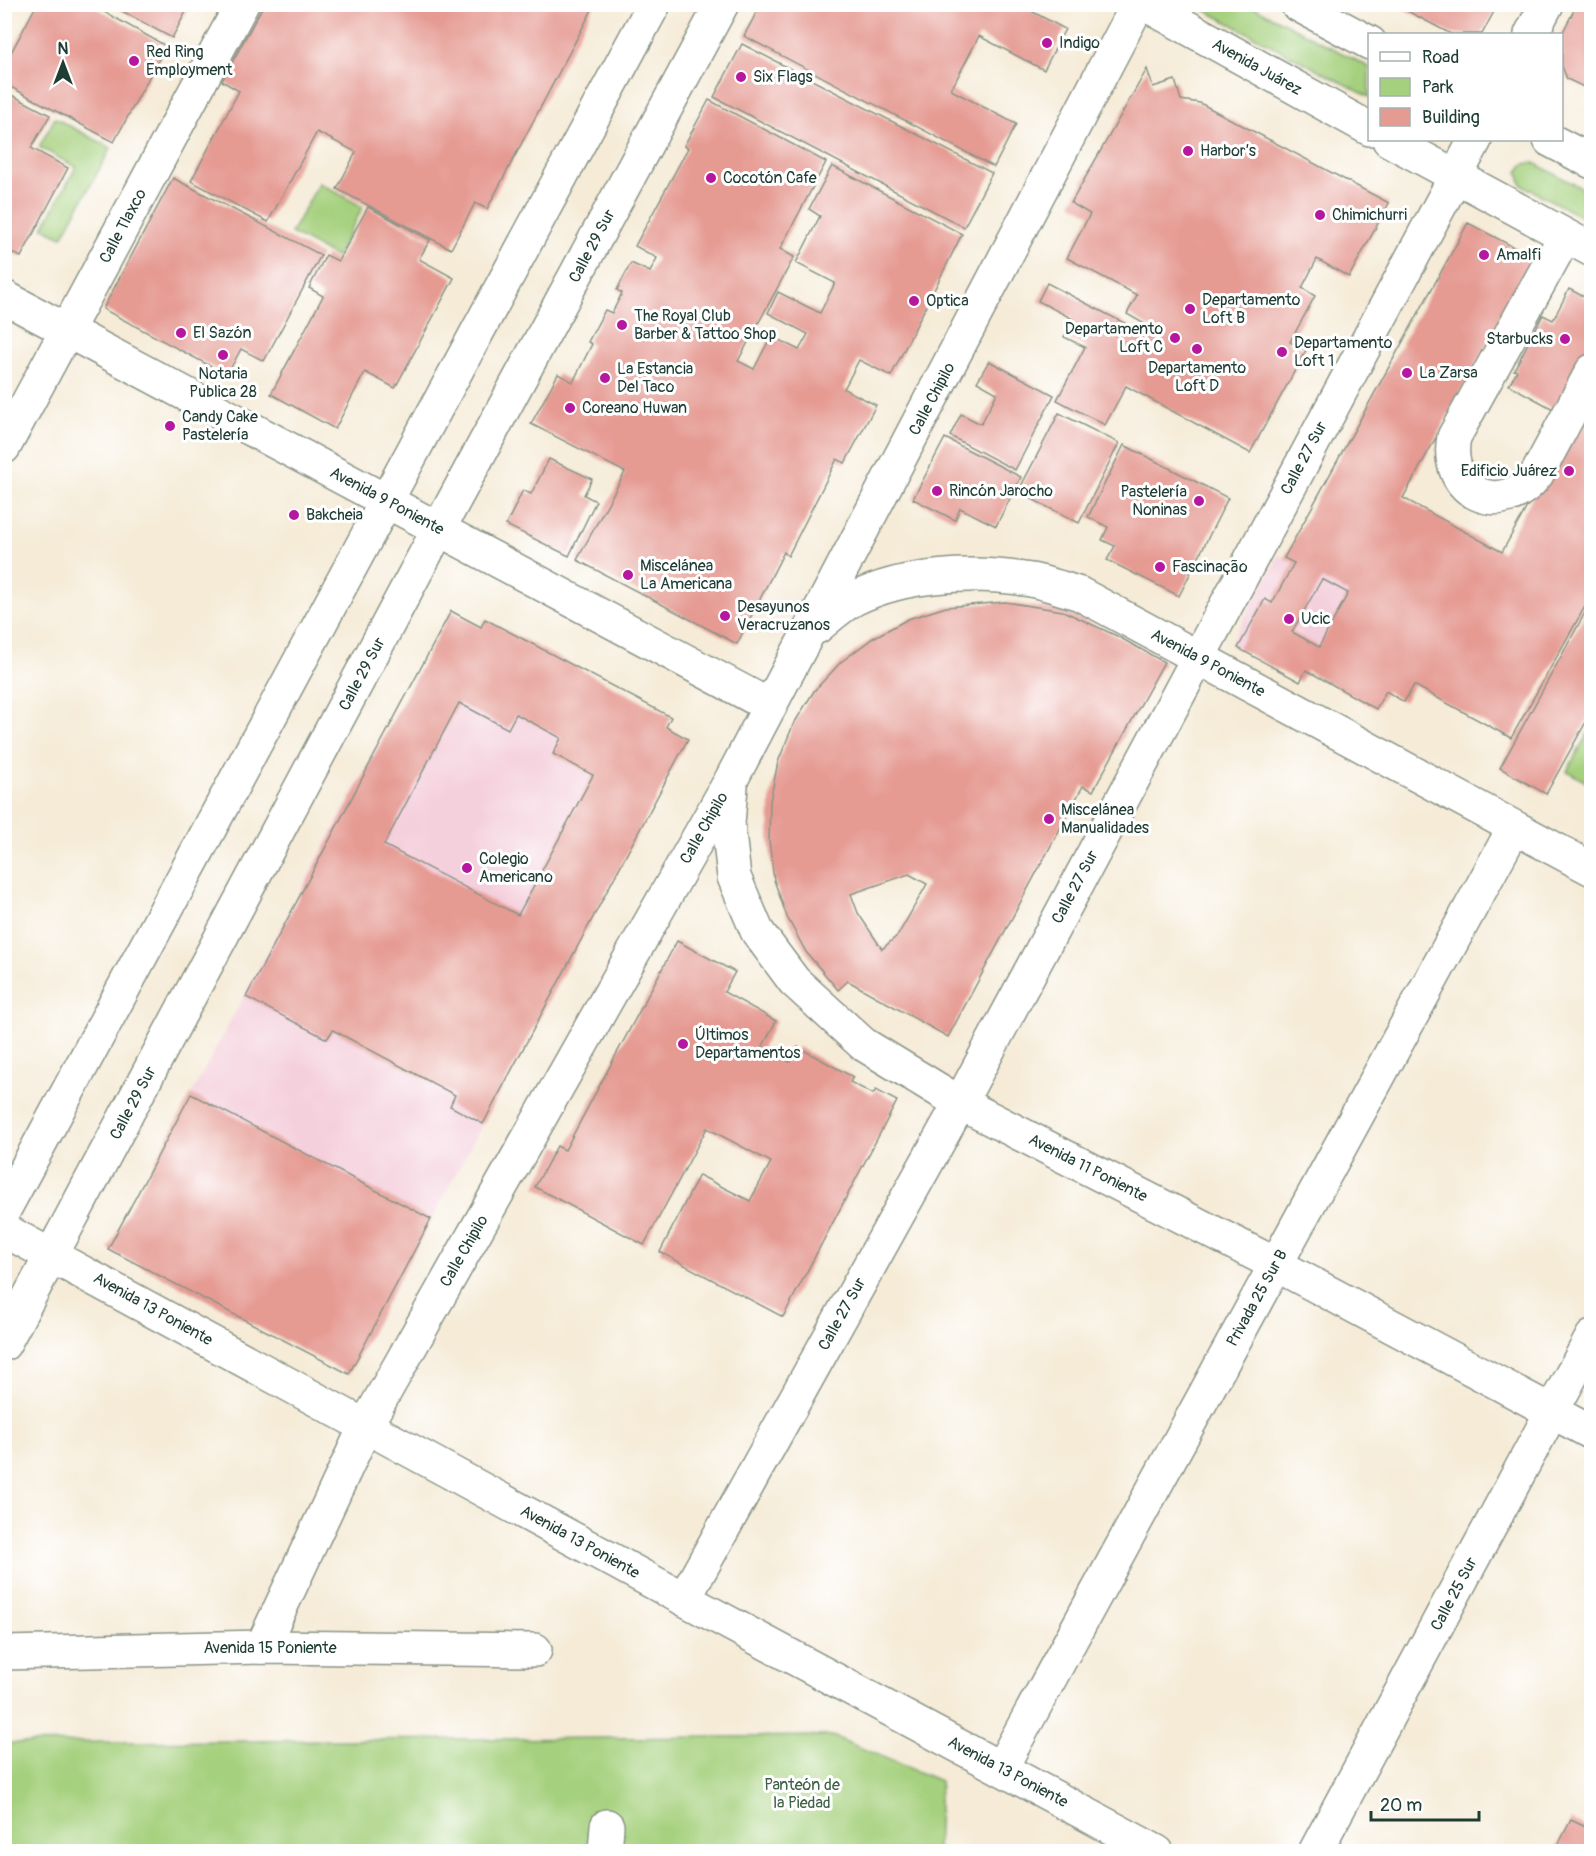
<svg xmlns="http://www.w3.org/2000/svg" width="1596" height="1856" font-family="Pangolin,sans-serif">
<rect width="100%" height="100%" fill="#fff"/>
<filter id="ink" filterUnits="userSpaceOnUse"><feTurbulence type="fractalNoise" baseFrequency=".0167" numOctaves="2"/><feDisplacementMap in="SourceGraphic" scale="12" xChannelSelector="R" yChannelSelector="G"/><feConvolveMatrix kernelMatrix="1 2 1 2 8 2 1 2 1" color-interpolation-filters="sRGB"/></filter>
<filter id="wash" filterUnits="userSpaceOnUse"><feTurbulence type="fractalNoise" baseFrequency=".008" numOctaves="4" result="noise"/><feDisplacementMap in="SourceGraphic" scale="24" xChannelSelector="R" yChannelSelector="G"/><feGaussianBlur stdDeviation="1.35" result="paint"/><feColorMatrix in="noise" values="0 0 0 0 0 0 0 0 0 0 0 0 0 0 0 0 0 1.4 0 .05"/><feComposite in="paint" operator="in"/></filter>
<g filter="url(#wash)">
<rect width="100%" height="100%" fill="#f5ebd7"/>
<g fill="#f4cfdc">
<polygon points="1279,555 1348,593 1300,682 1230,644"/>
<polygon points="451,611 481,627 485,619 671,717 666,728 688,739 349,1374 108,1249"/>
</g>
<g fill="#a5d07d" stroke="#628658" stroke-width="1.5">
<polygon points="1195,5 1250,5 1369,67 1369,97"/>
<polygon points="55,118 111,148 62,237 43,228 76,167 39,147"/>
<polygon points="1532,162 1591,193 1591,222 1522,185 1518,172 1523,165"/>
<polygon points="319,183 363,207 336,257 291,233"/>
<polygon points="1591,728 1591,785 1567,771"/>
<polygon points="832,1736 940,1781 937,1851 5,1851 4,1743"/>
</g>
<g id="blocks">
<g fill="#e59a92" fill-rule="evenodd">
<polygon points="37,4 90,4 166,46 114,142 5,84 5,64"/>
<polygon points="109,4 190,4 172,38"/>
<polygon points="264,4 595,4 487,209 475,203 451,249 337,189 356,152 317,132 268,222 191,181 239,91 222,81"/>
<polygon points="761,4 1018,4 1065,29 1044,70 979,36 951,90 1016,124 994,167 744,36"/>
<polygon points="1394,4 1498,4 1482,34 1451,34"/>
<polygon points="1577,4 1592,4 1592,91 1567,79 1562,66 1562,34"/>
<polygon points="742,44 992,173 964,227 714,97"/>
<polygon points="1147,69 1153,87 1175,80 1181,100 1200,103 1389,203 1349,277 1317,259 1302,288 1315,296 1290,342 1306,350 1250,453 1126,386 1105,425 1057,400 1085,347 1064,337 1073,319 1038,301 1047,283 1151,337 1155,330 1127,314 1137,295 1067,258 1090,214 1071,203"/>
<polygon points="4,91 50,115 31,148 68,168 21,257 4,249"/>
<polygon points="709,100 826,162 780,249 794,257 738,361 754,369 771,336 799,350 808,334 768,313 778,292 820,313 835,283 796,263 820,216 809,209 832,166 962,234 891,376 859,360 844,389 876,405 845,463 837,459 788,556 784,552 737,644 577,560 625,472 531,424 558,374 573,382 592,344 588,342 605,310 612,313 622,293 617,290 631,263 650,272 657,258 635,246 688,148 684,146"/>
<polygon points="173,178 321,255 264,361 241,349 227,375 103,309"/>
<polygon points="368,207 430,240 419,259 454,278 395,388 365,372 335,429 271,394 323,296 309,288 326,255 338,261"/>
<path d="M1468,223L1534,258L1403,498L1502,552L1592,389V594L1511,738L1414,685L1404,702L1386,691L1376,709L1306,670L1300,682L1238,648L1265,599L1272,603L1294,563L1284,558ZM1322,579L1348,593L1319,647L1292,632Z"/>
<polygon points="1569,289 1592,301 1592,335 1589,339 1592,340 1592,352 1567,400 1555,410 1509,385 1517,371 1514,370 1543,315 1553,320"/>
<polygon points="989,361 1054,395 1015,470 950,436 961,414 981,424 989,409 997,393 977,382"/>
<polygon points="1059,413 1119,443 1079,523 1018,492"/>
<polygon points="945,438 1021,477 996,526 960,508 955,520 913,499"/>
<polygon points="1124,445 1228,498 1179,596 1107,560 1115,546 1102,540 1108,527 1088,517"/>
<polygon points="549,459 592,479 584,495 596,501 569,556 506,525 523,490 531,494"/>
<polygon points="1592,600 1592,711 1546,794 1500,768"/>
<path d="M1005,602L1063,611L1117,636L1164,662L1093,791L1083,786L948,1037L848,981L838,990L806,952L787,917L774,880L769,840L770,801L778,762L793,725L814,691L841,662L873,638L908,619L946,607ZM909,874L927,884L898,935L882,949L858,913L851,894Z"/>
<path d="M451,611L481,627L485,619L671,717L666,727L688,739L483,1124L450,1106L455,1095L333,1030L327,1039L246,997ZM459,703L508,729L516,714L561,738L553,754L593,775L518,915L384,845Z"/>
<polygon points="677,941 735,972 724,992 776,1021 762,1048 790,1062 798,1047 853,1077 850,1082 873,1094 876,1090 897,1101 783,1317 660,1252 699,1175 750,1201 771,1162 707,1128 644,1245 535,1187 557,1146 565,1150"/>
<polygon points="191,1094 431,1219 349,1374 108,1249"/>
<polygon points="1571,1820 1592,1830 1592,1851 1555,1851"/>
</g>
</g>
</g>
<g filter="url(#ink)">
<use href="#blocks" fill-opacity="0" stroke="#8a9486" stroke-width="1.5"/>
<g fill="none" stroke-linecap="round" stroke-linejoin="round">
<defs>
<g id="minor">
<polyline points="1531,34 1547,4"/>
<path d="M1565,236L1454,437C1443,494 1502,520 1537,474L1592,371"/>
<polyline points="4,297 770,706"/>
<polyline points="4,447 242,4"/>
<path d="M817,627C828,618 841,606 854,599C906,573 974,571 1031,580C1047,583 1064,589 1080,594L1592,869"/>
<polyline points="731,786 728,824 734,877 757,931 794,981 863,1044 960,1103 1275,1264 1592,1433"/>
<polyline points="4,1210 654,4"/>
<polyline points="4,1230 684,1599 1157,1852"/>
<polyline points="4,1344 451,506 722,4"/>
<polyline points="684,1599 960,1103 1475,140"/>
<polyline points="262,1647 366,1425 731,780 1138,4"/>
<polyline points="4,1653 262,1647 535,1650"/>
<polyline points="1001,1768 1514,828"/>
<polyline points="605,1852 607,1826"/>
<polyline points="1315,1852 1592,1337"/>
</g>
<g id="major">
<polyline points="1145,4 1370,129"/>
<polyline points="1297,4 1370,43"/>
<polyline points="1389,140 1592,250"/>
<polyline points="1550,140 1592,162"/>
</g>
</defs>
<use href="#minor" stroke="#8a9486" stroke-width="36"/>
<use href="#major" stroke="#8a9486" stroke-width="36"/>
<use href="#minor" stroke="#fff" stroke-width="33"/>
<use href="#major" stroke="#fff" stroke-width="33"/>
</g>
</g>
<g fill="#b5179e" stroke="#fff" stroke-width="2">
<circle cx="1047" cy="43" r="6"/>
<circle cx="134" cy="61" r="6"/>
<circle cx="741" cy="77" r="6"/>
<circle cx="1188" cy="151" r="6"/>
<circle cx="711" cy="178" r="6"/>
<circle cx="1320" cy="215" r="6"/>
<circle cx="1484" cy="255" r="6"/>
<circle cx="914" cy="301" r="6"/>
<circle cx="1190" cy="309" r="6"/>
<circle cx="622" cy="325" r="6"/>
<circle cx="181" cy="333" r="6"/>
<circle cx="1175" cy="338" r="6"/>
<circle cx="1565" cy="339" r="6"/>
<circle cx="1197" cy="349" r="6"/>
<circle cx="1282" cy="352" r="6"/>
<circle cx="223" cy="355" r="6"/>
<circle cx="1407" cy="373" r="6"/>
<circle cx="605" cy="378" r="6"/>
<circle cx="570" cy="408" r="6"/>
<circle cx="170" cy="426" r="6"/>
<circle cx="1569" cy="471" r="6"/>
<circle cx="937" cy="491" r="6"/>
<circle cx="1199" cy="501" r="6"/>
<circle cx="294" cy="515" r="6"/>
<circle cx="1160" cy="567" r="6"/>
<circle cx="628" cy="575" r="6"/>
<circle cx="725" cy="616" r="6"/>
<circle cx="1289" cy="619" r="6"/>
<circle cx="1049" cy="819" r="6"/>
<circle cx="467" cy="868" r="6"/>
<circle cx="683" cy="1044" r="6"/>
</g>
<g text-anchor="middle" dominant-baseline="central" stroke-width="6" stroke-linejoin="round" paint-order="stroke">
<g font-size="16" fill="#1f3d34" stroke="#fff" text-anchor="start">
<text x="1059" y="43">Indigo</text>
<text x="146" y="52">Red Ring<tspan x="146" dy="18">Employment</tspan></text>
<text x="753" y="77">Six Flags</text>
<text x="1200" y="151">Harbor’s</text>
<text x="723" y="178">Cocotón Cafe</text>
<text x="1332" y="215">Chimichurri</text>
<text x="1496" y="255">Amalfi</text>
<text x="1202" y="300">Departamento<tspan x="1202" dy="18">Loft B</tspan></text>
<text x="926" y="301">Optica</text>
<text x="634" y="316">The Royal Club<tspan x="634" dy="18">Barber &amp; Tattoo Shop</tspan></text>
<text x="1163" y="329" text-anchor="end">Departamento<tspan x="1163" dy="18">Loft C</tspan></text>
<text x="193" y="333">El Sazón</text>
<text x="1553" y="339" text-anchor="end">Starbucks</text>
<text x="1294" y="343">Departamento<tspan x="1294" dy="18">Loft 1</tspan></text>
<text x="1197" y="368" text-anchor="middle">Departamento<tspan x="1197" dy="18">Loft D</tspan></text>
<text x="617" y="369">La Estancia<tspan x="617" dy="18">Del Taco</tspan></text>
<text x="1419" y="373">La Zarsa</text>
<text x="223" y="374" text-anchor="middle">Notaria<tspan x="223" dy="18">Publica 28</tspan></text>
<text x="582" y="408">Coreano Huwan</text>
<text x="182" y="417">Candy Cake<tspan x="182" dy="18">Pastelería</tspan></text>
<text x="1557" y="471" text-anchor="end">Edificio Juárez</text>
<text x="949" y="491">Rincón Jarocho</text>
<text x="1187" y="492" text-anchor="end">Pastelería<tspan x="1187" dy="18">Noninas</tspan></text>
<text x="306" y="515">Bakcheia</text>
<text x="640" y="566">Miscelánea<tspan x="640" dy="18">La Americana</tspan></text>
<text x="1172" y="567">Fascinação</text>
<text x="737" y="607">Desayunos<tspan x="737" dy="18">Veracruzanos</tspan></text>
<text x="1301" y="619">Ucic</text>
<text x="1061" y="810">Miscelánea<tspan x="1061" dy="18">Manualidades</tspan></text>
<text x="479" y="859">Colegio<tspan x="479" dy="18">Americano</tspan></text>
<text x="695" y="1035">Últimos<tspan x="695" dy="18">Departamentos</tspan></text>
</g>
<g font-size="16" fill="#1f3d34" stroke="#fff">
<text transform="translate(1257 67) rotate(29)">Avenida Juárez</text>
<text transform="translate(123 226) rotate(-62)">Calle Tlaxco</text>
<text transform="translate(592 246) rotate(-62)">Calle 29 Sur</text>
<text transform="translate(932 399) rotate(-62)">Calle Chipilo</text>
<text transform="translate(1304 458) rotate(-62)">Calle 27 Sur</text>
<text transform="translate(387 501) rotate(28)">Avenida 9 Poniente</text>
<text transform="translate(1208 663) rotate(28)">Avenida 9 Poniente</text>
<text transform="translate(362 674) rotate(-62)">Calle 29 Sur</text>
<text transform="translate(704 828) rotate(-60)">Calle Chipilo</text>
<text transform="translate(1075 887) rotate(-62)">Calle 27 Sur</text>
<text transform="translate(133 1103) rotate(-62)">Calle 29 Sur</text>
<text transform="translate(1088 1168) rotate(27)">Avenida 11 Poniente</text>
<text transform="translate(464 1251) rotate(-60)">Calle Chipilo</text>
<text transform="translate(1257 1298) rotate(-61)">Privada 25 Sur B</text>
<text transform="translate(153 1309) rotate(29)">Avenida 13 Poniente</text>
<text transform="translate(842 1314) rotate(-61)">Calle 27 Sur</text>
<text transform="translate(580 1542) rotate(29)">Avenida 13 Poniente</text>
<text transform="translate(1454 1594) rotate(-62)">Calle 25 Sur</text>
<text x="270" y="1648">Avenida 15 Poniente</text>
<text transform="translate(1008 1772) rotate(28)">Avenida 13 Poniente</text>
</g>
<g font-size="16" fill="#406246" stroke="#fff">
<text x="802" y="1785">Panteón de<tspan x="802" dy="18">la Piedad</tspan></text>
</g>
</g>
<rect width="1596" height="1856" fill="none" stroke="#fff" stroke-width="24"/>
<rect x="1368" y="33" width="195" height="108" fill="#ffffff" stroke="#a5b1ae" stroke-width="1.5"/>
<rect x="1380" y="52" width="30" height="9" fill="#ffffff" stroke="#a5b1ae" stroke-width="1.5"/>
<text x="1422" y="63" font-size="18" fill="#1f3d34">Road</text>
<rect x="1380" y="78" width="30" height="18" fill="#a5d07d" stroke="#a5b1ae" stroke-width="1.5"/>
<text x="1422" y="93" font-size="18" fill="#1f3d34">Park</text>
<rect x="1380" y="108" width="30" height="18" fill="#e59a92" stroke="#a5b1ae" stroke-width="1.5"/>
<text x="1422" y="123" font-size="18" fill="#1f3d34">Building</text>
<g transform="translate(63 63)" stroke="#ffffff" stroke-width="4.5" paint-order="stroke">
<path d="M0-4.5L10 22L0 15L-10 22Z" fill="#1f3d34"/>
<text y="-9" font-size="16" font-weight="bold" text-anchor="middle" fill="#1f3d34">N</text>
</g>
<path d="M1371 1811v9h108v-9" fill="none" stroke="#1f3d34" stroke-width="3"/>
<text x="1380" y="1811" font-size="18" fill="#1f3d34" stroke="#ffffff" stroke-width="4.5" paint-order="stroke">20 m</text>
</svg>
